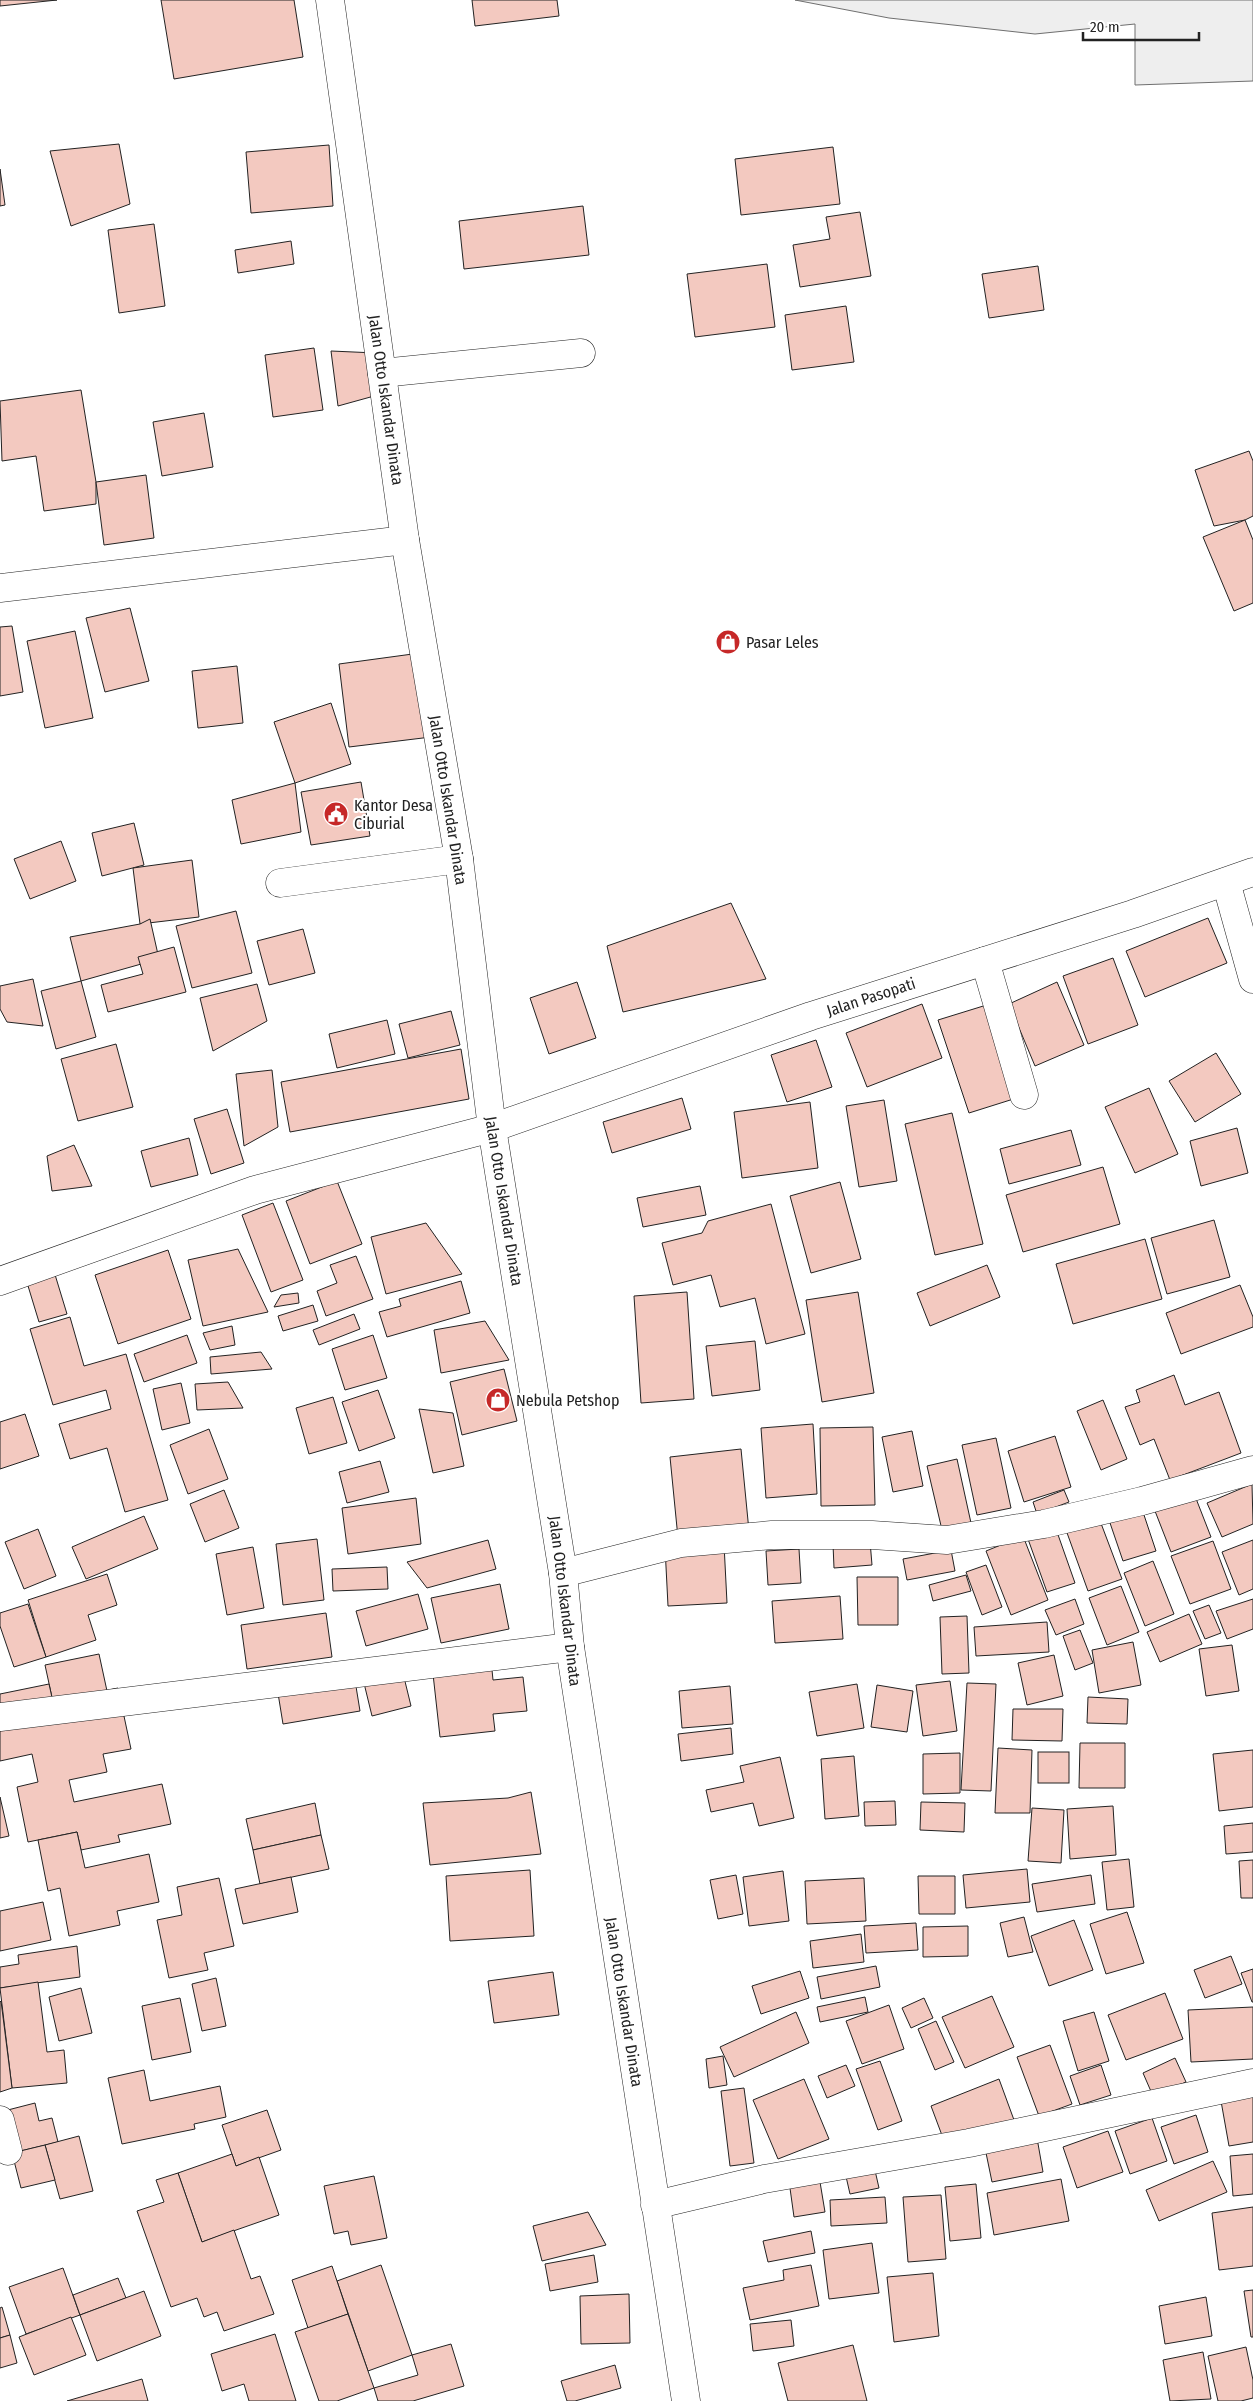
<svg xmlns="http://www.w3.org/2000/svg" width="1253" height="2401" font-family="'Fira Sans Condensed',sans-serif">
<rect width="100%" height="100%" fill="#fff"/>
<polygon fill="#eee" stroke="#6f6f6f" points="795,0 1253,0 1253,81 1135,85 1135,24 1035,34 889,18"/>
<g fill="#f3c9c0" stroke="#222">
<polygon points="0,0 57,0 0,6"/>
<polygon points="161,0 294,0 303,57 174,79"/>
<polygon points="472,0 557,0 559,16 475,26"/>
<polygon points="119,144 130,204 71,226 50,151"/>
<polygon points="329,145 333,206 251,213 246,152"/>
<polygon points="833,147 840,204 741,215 735,159"/>
<polygon points="0,169 5,205 0,206"/>
<polygon points="583,206 589,255 464,269 459,221"/>
<polygon points="860,212 871,276 800,287 793,245 830,239 826,217"/>
<polygon points="154,224 165,306 119,313 108,230"/>
<polygon points="291,241 294,264 238,273 235,250"/>
<polygon points="767,264 775,327 695,337 687,274"/>
<polygon points="1038,266 1044,310 989,318 982,274"/>
<polygon points="846,306 854,362 792,370 785,315"/>
<polygon points="314,348 323,410 273,417 265,355"/>
<polygon points="331,351 376,353 385,393 338,406"/>
<polygon points="81,390 96,482 96,504 44,511 36,456 2,461 0,401"/>
<polygon points="204,413 213,467 162,476 153,422"/>
<polygon points="1249,451 1253,461 1253,516 1245,520 1214,526 1195,470"/>
<polygon points="146,475 154,538 104,545 96,482"/>
<polygon points="1245,520 1253,540 1253,603 1234,611 1203,537"/>
<polygon points="130,608 149,681 105,692 86,618"/>
<polygon points="12,626 23,692 0,696 0,627"/>
<polygon points="75,631 93,718 45,728 27,641"/>
<polygon points="420,653 431,737 349,747 339,664"/>
<polygon points="237,666 243,723 198,728 192,671"/>
<polygon points="331,703 351,764 295,783 274,722"/>
<polygon points="361,782 370,836 311,845 301,792"/>
<polygon points="295,783 301,832 241,844 232,800"/>
<polygon points="134,823 144,865 102,876 92,833"/>
<polygon points="61,841 76,881 30,899 14,859"/>
<polygon points="192,860 199,917 140,924 133,868"/>
<polygon points="731,903 766,979 623,1012 607,946"/>
<polygon points="236,911 252,973 192,988 176,926"/>
<polygon points="1208,918 1227,963 1145,997 1126,951"/>
<polygon points="150,919 159,959 81,981 70,937 140,924"/>
<polygon points="303,929 315,973 269,985 257,941"/>
<polygon points="174,947 186,992 108,1012 101,985 143,974 138,957"/>
<polygon points="1113,958 1138,1025 1088,1044 1063,976"/>
<polygon points="33,979 43,1026 7,1022 0,1009 0,986"/>
<polygon points="81,981 96,1037 56,1049 41,991"/>
<polygon points="577,982 596,1038 549,1054 530,998"/>
<polygon points="1057,982 1084,1045 1035,1066 1009,1004"/>
<polygon points="257,984 267,1021 213,1051 200,998"/>
<polygon points="993,1003 1023,1096 969,1113 938,1020"/>
<polygon points="922,1004 942,1058 867,1087 846,1033"/>
<polygon points="451,1011 460,1045 408,1058 399,1024"/>
<polygon points="387,1020 395,1054 337,1068 329,1034"/>
<polygon points="816,1040 832,1087 787,1102 771,1055"/>
<polygon points="116,1044 133,1107 78,1121 61,1059"/>
<polygon points="461,1049 469,1099 290,1132 281,1082"/>
<polygon points="1216,1053 1241,1094 1195,1122 1169,1081"/>
<polygon points="272,1070 278,1127 244,1146 236,1074"/>
<polygon points="1149,1088 1178,1154 1135,1173 1105,1107"/>
<polygon points="682,1098 691,1129 612,1153 603,1122"/>
<polygon points="884,1100 897,1181 859,1187 846,1106"/>
<polygon points="810,1102 818,1168 742,1178 734,1112"/>
<polygon points="227,1109 244,1163 211,1174 194,1119"/>
<polygon points="952,1113 983,1244 935,1255 905,1124"/>
<polygon points="1237,1128 1248,1173 1201,1186 1190,1141"/>
<polygon points="1071,1130 1081,1165 1009,1184 1000,1149"/>
<polygon points="189,1138 198,1175 151,1187 141,1151"/>
<polygon points="74,1145 92,1186 52,1191 47,1156"/>
<polygon points="1103,1167 1120,1224 1023,1252 1006,1195"/>
<polygon points="337,1181 362,1244 310,1264 286,1201"/>
<polygon points="840,1182 861,1259 811,1273 790,1196"/>
<polygon points="700,1186 706,1215 643,1227 637,1198"/>
<polygon points="273,1203 303,1280 271,1292 242,1215"/>
<polygon points="771,1204 805,1334 766,1344 755,1298 720,1307 711,1275 673,1285 662,1243 702,1233 708,1221"/>
<polygon points="1214,1220 1230,1277 1167,1294 1151,1238"/>
<polygon points="426,1223 462,1274 386,1294 371,1237"/>
<polygon points="1145,1239 1162,1299 1073,1324 1056,1264"/>
<polygon points="238,1249 268,1312 203,1326 188,1260"/>
<polygon points="168,1250 191,1319 118,1344 95,1275"/>
<polygon points="356,1256 373,1299 326,1316 317,1291 337,1283 330,1265"/>
<polygon points="987,1265 1000,1297 930,1326 917,1293"/>
<polygon points="53,1268 67,1314 39,1322 25,1276"/>
<polygon points="461,1281 470,1313 387,1337 379,1312 401,1306 399,1299"/>
<polygon points="1240,1285 1253,1317 1253,1327 1181,1354 1166,1313"/>
<polygon points="687,1292 694,1399 641,1403 634,1296"/>
<polygon points="858,1292 874,1393 822,1402 806,1300"/>
<polygon points="298,1293 299,1303 274,1307 281,1295"/>
<polygon points="313,1305 318,1321 283,1331 278,1316"/>
<polygon points="354,1314 360,1329 319,1345 313,1330"/>
<polygon points="70,1317 84,1366 126,1354 168,1500 125,1512 107,1448 70,1459 59,1424 111,1409 106,1390 53,1405 30,1329"/>
<polygon points="485,1321 509,1360 441,1373 434,1330"/>
<polygon points="232,1326 235,1345 210,1350 203,1333"/>
<polygon points="187,1335 197,1363 144,1382 134,1354"/>
<polygon points="373,1335 387,1378 345,1390 332,1349"/>
<polygon points="755,1341 760,1390 712,1396 706,1346"/>
<polygon points="261,1352 272,1369 211,1374 210,1357"/>
<polygon points="504,1369 517,1421 462,1435 450,1382"/>
<polygon points="1174,1375 1185,1405 1219,1392 1241,1453 1170,1480 1154,1439 1140,1445 1125,1407 1140,1402 1136,1390"/>
<polygon points="228,1382 243,1408 197,1410 195,1384"/>
<polygon points="181,1383 190,1423 162,1430 153,1389"/>
<polygon points="378,1390 395,1438 359,1451 342,1402"/>
<polygon points="333,1397 347,1443 309,1454 296,1408"/>
<polygon points="1103,1400 1127,1459 1101,1470 1077,1411"/>
<polygon points="419,1409 453,1413 464,1466 433,1473"/>
<polygon points="25,1414 39,1456 0,1469 0,1422"/>
<polygon points="813,1424 817,1494 766,1498 761,1428"/>
<polygon points="873,1427 875,1505 821,1506 820,1428"/>
<polygon points="209,1429 228,1479 188,1494 170,1445"/>
<polygon points="912,1431 923,1486 893,1492 882,1437"/>
<polygon points="1055,1436 1071,1487 1024,1502 1008,1451"/>
<polygon points="996,1438 1011,1508 977,1515 962,1445"/>
<polygon points="741,1449 749,1531 678,1538 670,1457"/>
<polygon points="957,1459 971,1523 942,1530 927,1466"/>
<polygon points="380,1461 389,1492 347,1503 339,1472"/>
<polygon points="1252,1484 1253,1524 1222,1537 1207,1503"/>
<polygon points="224,1490 239,1528 205,1542 190,1504"/>
<polygon points="1064,1490 1069,1502 1037,1514 1033,1502"/>
<polygon points="1195,1496 1211,1537 1171,1552 1155,1511"/>
<polygon points="416,1498 421,1544 348,1554 342,1508"/>
<polygon points="1141,1506 1156,1551 1123,1561 1108,1517"/>
<polygon points="144,1516 158,1549 86,1579 72,1547"/>
<polygon points="1099,1518 1122,1579 1088,1591 1066,1530"/>
<polygon points="38,1529 56,1576 24,1589 5,1542"/>
<polygon points="1056,1529 1075,1583 1047,1592 1028,1539"/>
<polygon points="1023,1536 1048,1600 1011,1615 986,1551"/>
<polygon points="317,1539 324,1600 283,1605 276,1544"/>
<polygon points="488,1540 496,1569 427,1588 407,1562"/>
<polygon points="1253,1540 1253,1589 1239,1595 1222,1552"/>
<polygon points="870,1541 872,1565 834,1568 833,1544"/>
<polygon points="1213,1541 1231,1589 1190,1604 1171,1556"/>
<polygon points="724,1544 727,1603 668,1606 665,1547"/>
<polygon points="253,1547 264,1608 227,1615 216,1554"/>
<polygon points="799,1549 801,1583 768,1585 766,1551"/>
<polygon points="951,1550 955,1571 907,1580 903,1559"/>
<polygon points="1153,1561 1174,1614 1145,1626 1124,1573"/>
<polygon points="986,1565 1002,1607 982,1615 966,1572"/>
<polygon points="387,1567 388,1589 333,1591 332,1569"/>
<polygon points="107,1574 117,1605 88,1615 96,1640 46,1657 28,1600"/>
<polygon points="966,1575 971,1591 933,1601 929,1585"/>
<polygon points="857,1577 898,1577 898,1625 858,1625"/>
<polygon points="500,1584 509,1629 441,1643 431,1598"/>
<polygon points="1121,1586 1139,1632 1107,1645 1089,1598"/>
<polygon points="418,1594 428,1629 366,1646 356,1611"/>
<polygon points="840,1596 843,1639 775,1643 772,1601"/>
<polygon points="1075,1599 1084,1624 1056,1635 1045,1610"/>
<polygon points="1253,1599 1253,1629 1227,1639 1216,1611"/>
<polygon points="28,1604 46,1657 14,1667 0,1626 0,1613"/>
<polygon points="1209,1605 1221,1633 1205,1639 1193,1611"/>
<polygon points="326,1613 332,1657 247,1669 241,1625"/>
<polygon points="1189,1614 1202,1644 1160,1662 1147,1632"/>
<polygon points="967,1616 969,1673 942,1674 940,1617"/>
<polygon points="1047,1622 1049,1652 976,1656 974,1627"/>
<polygon points="1080,1630 1093,1663 1075,1670 1063,1636"/>
<polygon points="1133,1642 1141,1685 1099,1693 1092,1650"/>
<polygon points="1232,1645 1239,1691 1206,1696 1199,1649"/>
<polygon points="490,1650 493,1680 523,1677 527,1711 493,1714 495,1731 440,1737 431,1656"/>
<polygon points="99,1654 107,1691 53,1702 45,1665"/>
<polygon points="1054,1655 1063,1696 1027,1705 1018,1663"/>
<polygon points="401,1665 411,1706 372,1716 362,1675"/>
<polygon points="353,1668 360,1711 283,1724 276,1681"/>
<polygon points="950,1681 957,1731 923,1736 916,1685"/>
<polygon points="967,1683 996,1684 991,1791 961,1790"/>
<polygon points="49,1684 53,1702 118,1688 131,1749 103,1754 107,1772 69,1780 74,1802 162,1784 171,1824 118,1835 120,1842 81,1850 77,1832 28,1842 17,1787 38,1782 32,1754 0,1761 0,1694"/>
<polygon points="857,1684 864,1728 817,1736 809,1692"/>
<polygon points="877,1685 913,1691 907,1732 871,1727"/>
<polygon points="730,1686 733,1724 682,1728 679,1691"/>
<polygon points="1088,1697 1128,1699 1127,1724 1087,1723"/>
<polygon points="1013,1709 1063,1709 1062,1741 1012,1740"/>
<polygon points="731,1728 733,1754 681,1761 678,1734"/>
<polygon points="1080,1743 1125,1743 1125,1788 1079,1788"/>
<polygon points="998,1748 1032,1750 1030,1813 995,1813"/>
<polygon points="1253,1750 1253,1807 1219,1811 1213,1754"/>
<rect x="1038" y="1752" width="31" height="31"/>
<polygon points="960,1753 960,1793 923,1794 923,1754"/>
<polygon points="854,1756 859,1816 825,1819 821,1759"/>
<polygon points="780,1757 794,1818 759,1826 753,1803 711,1812 706,1790 744,1782 740,1766"/>
<polygon points="531,1792 541,1854 430,1865 423,1803 508,1798"/>
<polygon points="0,1797 9,1836 0,1838"/>
<polygon points="895,1801 896,1825 865,1826 864,1802"/>
<polygon points="921,1802 965,1803 964,1832 920,1830"/>
<polygon points="315,1803 321,1835 253,1850 246,1819"/>
<polygon points="1113,1806 1116,1855 1070,1859 1067,1809"/>
<polygon points="1032,1808 1064,1810 1061,1863 1028,1861"/>
<polygon points="1253,1823 1253,1852 1226,1854 1224,1826"/>
<polygon points="77,1832 85,1868 149,1854 159,1902 117,1911 120,1925 69,1936 60,1888 48,1891 38,1840"/>
<polygon points="321,1835 329,1869 260,1884 253,1850"/>
<polygon points="1129,1859 1134,1907 1107,1910 1102,1862"/>
<polygon points="1253,1860 1253,1898 1241,1898 1239,1861"/>
<polygon points="1027,1869 1030,1902 966,1908 963,1875"/>
<polygon points="530,1870 534,1936 450,1941 446,1876"/>
<polygon points="783,1871 789,1921 749,1926 743,1877"/>
<polygon points="736,1875 743,1914 718,1919 710,1880"/>
<polygon points="1091,1875 1095,1904 1037,1912 1032,1884"/>
<polygon points="918,1876 955,1876 955,1914 919,1914"/>
<polygon points="291,1877 298,1912 243,1924 235,1889"/>
<polygon points="219,1878 234,1946 204,1953 208,1970 169,1978 157,1920 182,1915 177,1887"/>
<polygon points="864,1878 866,1921 807,1924 805,1881"/>
<polygon points="43,1902 51,1940 0,1951 0,1911"/>
<polygon points="1127,1912 1144,1963 1106,1974 1090,1924"/>
<polygon points="1024,1917 1033,1952 1008,1957 1000,1923"/>
<polygon points="1074,1920 1093,1970 1049,1986 1031,1936"/>
<polygon points="916,1923 918,1950 866,1953 864,1926"/>
<polygon points="968,1926 968,1956 923,1957 923,1927"/>
<polygon points="861,1934 864,1962 813,1968 810,1941"/>
<polygon points="77,1946 80,1977 0,1988 0,1967 19,1964 18,1955"/>
<polygon points="1231,1956 1242,1984 1205,1998 1194,1970"/>
<polygon points="876,1966 880,1987 821,1999 817,1977"/>
<polygon points="1253,1969 1253,2002 1252,2002 1241,1973"/>
<polygon points="800,1971 809,1998 761,2014 752,1986"/>
<polygon points="553,1972 559,2015 494,2023 488,1981"/>
<polygon points="216,1978 226,2026 202,2031 192,1984"/>
<polygon points="38,1982 47,2052 64,2050 67,2083 12,2088 0,1988"/>
<polygon points="81,1988 92,2033 59,2041 49,1997"/>
<polygon points="1165,1993 1183,2039 1126,2060 1108,2015"/>
<polygon points="992,1996 1014,2047 965,2068 942,2017"/>
<polygon points="865,1997 868,2012 820,2022 817,2007"/>
<polygon points="180,1998 191,2052 152,2060 142,2006"/>
<polygon points="924,1998 933,2018 911,2028 902,2008"/>
<polygon points="1,2001 12,2088 0,2092 0,2002"/>
<polygon points="889,2005 904,2049 862,2064 846,2021"/>
<polygon points="1253,2007 1253,2059 1191,2062 1188,2010"/>
<polygon points="796,2012 809,2043 734,2077 720,2047"/>
<polygon points="1094,2012 1109,2061 1078,2071 1063,2021"/>
<polygon points="936,2021 954,2062 935,2070 918,2029"/>
<polygon points="1050,2045 1072,2104 1039,2116 1017,2057"/>
<polygon points="723,2056 727,2085 709,2088 706,2059"/>
<polygon points="1175,2058 1186,2082 1153,2096 1143,2073"/>
<polygon points="880,2061 902,2121 878,2130 856,2069"/>
<polygon points="846,2065 855,2086 827,2098 818,2076"/>
<polygon points="1101,2065 1111,2095 1080,2105 1070,2076"/>
<polygon points="144,2070 150,2101 220,2086 226,2117 194,2124 195,2129 122,2144 108,2078"/>
<polygon points="804,2079 829,2139 778,2159 753,2100"/>
<polygon points="999,2079 1014,2120 946,2146 931,2106"/>
<polygon points="744,2088 754,2163 730,2166 721,2091"/>
<polygon points="1253,2095 1253,2142 1229,2146 1221,2101"/>
<polygon points="35,2103 39,2121 52,2118 58,2142 0,2156 0,2112"/>
<polygon points="267,2110 281,2150 236,2166 222,2125"/>
<polygon points="1196,2115 1208,2152 1174,2164 1161,2127"/>
<polygon points="1152,2118 1167,2161 1130,2174 1115,2131"/>
<polygon points="1108,2131 1123,2172 1077,2188 1063,2147"/>
<polygon points="79,2136 93,2191 60,2199 45,2145"/>
<polygon points="1037,2138 1043,2172 992,2182 985,2148"/>
<polygon points="45,2145 55,2180 21,2188 12,2153"/>
<polygon points="232,2154 236,2166 259,2157 279,2215 202,2242 178,2173"/>
<polygon points="1253,2154 1253,2194 1233,2196 1230,2156"/>
<polygon points="1213,2161 1227,2192 1159,2221 1146,2190"/>
<polygon points="874,2166 879,2188 850,2194 845,2172"/>
<polygon points="178,2173 202,2242 234,2230 251,2279 260,2276 274,2314 224,2331 217,2312 204,2317 197,2298 171,2307 137,2211 164,2202 156,2180"/>
<polygon points="374,2176 387,2238 351,2245 348,2231 334,2234 324,2186"/>
<polygon points="819,2176 825,2212 794,2217 789,2181"/>
<polygon points="1061,2179 1069,2221 994,2235 987,2193"/>
<polygon points="976,2184 981,2238 950,2241 945,2187"/>
<polygon points="941,2195 946,2259 908,2262 903,2197"/>
<polygon points="885,2197 887,2223 831,2226 830,2200"/>
<polygon points="1253,2207 1253,2266 1219,2270 1212,2213"/>
<polygon points="588,2212 606,2245 542,2261 533,2226"/>
<polygon points="811,2231 815,2253 768,2262 763,2241"/>
<polygon points="872,2243 879,2293 829,2299 823,2250"/>
<polygon points="594,2255 598,2282 550,2291 545,2264"/>
<polygon points="381,2265 412,2355 368,2371 337,2281"/>
<polygon points="811,2265 819,2306 750,2320 743,2288 784,2280 783,2270"/>
<polygon points="332,2266 348,2314 308,2328 292,2280"/>
<polygon points="63,2268 80,2315 26,2334 9,2287"/>
<polygon points="933,2273 939,2336 894,2342 887,2277"/>
<polygon points="118,2278 126,2298 80,2315 73,2295"/>
<polygon points="1253,2290 1253,2337 1251,2337 1244,2291"/>
<polygon points="144,2291 161,2336 97,2361 80,2315"/>
<polygon points="629,2294 630,2343 581,2344 580,2296"/>
<polygon points="1206,2297 1212,2336 1165,2344 1159,2306"/>
<polygon points="2,2307 10,2335 0,2338 0,2308"/>
<polygon points="348,2314 374,2388 337,2401 319,2401 295,2332"/>
<polygon points="71,2317 86,2355 34,2375 19,2337"/>
<polygon points="791,2320 794,2346 753,2351 750,2324"/>
<polygon points="275,2334 296,2401 249,2401 244,2384 222,2391 211,2354"/>
<polygon points="10,2335 17,2363 0,2368 0,2338"/>
<polygon points="451,2344 464,2386 413,2401 378,2401 374,2388 418,2375 412,2355"/>
<polygon points="853,2345 867,2401 788,2401 778,2363"/>
<polygon points="1246,2347 1253,2380 1253,2398 1241,2401 1218,2401 1208,2356"/>
<polygon points="1203,2352 1211,2399 1170,2401 1163,2360"/>
<polygon points="615,2365 621,2388 575,2401 567,2401 561,2381"/>
<polygon points="142,2379 148,2401 67,2401"/>
</g>
<g fill="none" stroke-linecap="round" stroke-linejoin="round">
<defs>
<g id="street">
<polyline points="382,373 581,353"/>
<polyline points="0,588 405,540"/>
<polyline points="1226,882 1253,979"/>
<polyline points="280,883 459,859"/>
<polyline points="985,961 1024,1095"/>
<polyline points="563,1573 681,1543 772,1535 872,1535 947,1540 1044,1524 1142,1501 1253,1470"/>
<polyline points="0,1717 570,1647"/>
<polyline points="0,2120 8,2151"/>
<polyline points="655,2205 764,2179 969,2143 1253,2083"/>
</g>
<polyline id="secondary" points="0,1281 255,1190 492,1128"/>
<g id="primary">
<polyline points="330,0 405,540 459,859 492,1128 563,1573 570,1647 686,2401"/>
<polyline points="492,1128 811,1016 1133,914 1253,872"/>
</g>
</defs>
<use href="#street" stroke="#222" stroke-width="29"/>
<use href="#secondary" stroke="#222" stroke-width="29"/>
<use href="#primary" stroke="#222" stroke-width="29"/>
<use href="#street" stroke="#fff" stroke-width="28"/>
<use href="#secondary" stroke="#fff" stroke-width="28"/>
<use href="#primary" stroke="#fff" stroke-width="28"/>
</g>
<defs>
<symbol id="shop-disc" viewBox="-11 -11 22 22"><circle r="9.5" fill="#c62828" stroke="#fff"/><path d="M-5-2.5h2.3a2.7 3.5 0 0 1 5.4 0H5L5.5 6h-11ZM-1.5-2.5h3a1.5 2.3 0 0 0-3 0Z" fill="#fff"/></symbol>
<symbol id="civic-disc" viewBox="-11 -11 22 22"><circle r="9.5" fill="#c62828" stroke="#fff"/><path d="M-.6-6.5H3V-4.5H.6V-3L4-1V1h2V6H-6V1h2V-1L-.6-3ZM-1.2 2.5V6h2.4V2.5Z" fill="#fff"/></symbol>
</defs>
<g fill-rule="evenodd">
<use href="#shop-disc" x="714" y="628" width="28" height="28"/>
<use href="#civic-disc" x="322" y="800" width="28" height="28"/>
<use href="#shop-disc" x="484" y="1386" width="28" height="28"/>
</g>
<g text-anchor="middle" dominant-baseline="central" stroke-width="4" stroke-linejoin="round" paint-order="stroke">
<g font-size="16" fill="#222" stroke="#fff">
<text transform="translate(386 400) rotate(82)">Jalan Otto Iskandar Dinata</text>
<text transform="translate(448 800) rotate(81)">Jalan Otto Iskandar Dinata</text>
<text transform="translate(871 997) rotate(-18)">Jalan Pasopati</text>
<text transform="translate(504 1201) rotate(81)">Jalan Otto Iskandar Dinata</text>
<text transform="translate(565 1601) rotate(83)">Jalan Otto Iskandar Dinata</text>
<text transform="translate(624 2002) rotate(81)">Jalan Otto Iskandar Dinata</text>
</g>
<g font-size="16" fill="#222" stroke="#fff" text-anchor="start">
<text x="746" y="642">Pasar Leles</text>
<text x="354" y="805">Kantor Desa<tspan x="354" dy="18">Ciburial</tspan></text>
<text x="516" y="1400">Nebula Petshop</text>
</g>
</g>
<path d="M1083 32v8h116v-8" fill="none" stroke="#222222" stroke-width="2.5"/>
<text x="1090" y="32" font-size="15" fill="#222222" stroke="#ffffff" stroke-width="4" paint-order="stroke">20 m</text>
</svg>
